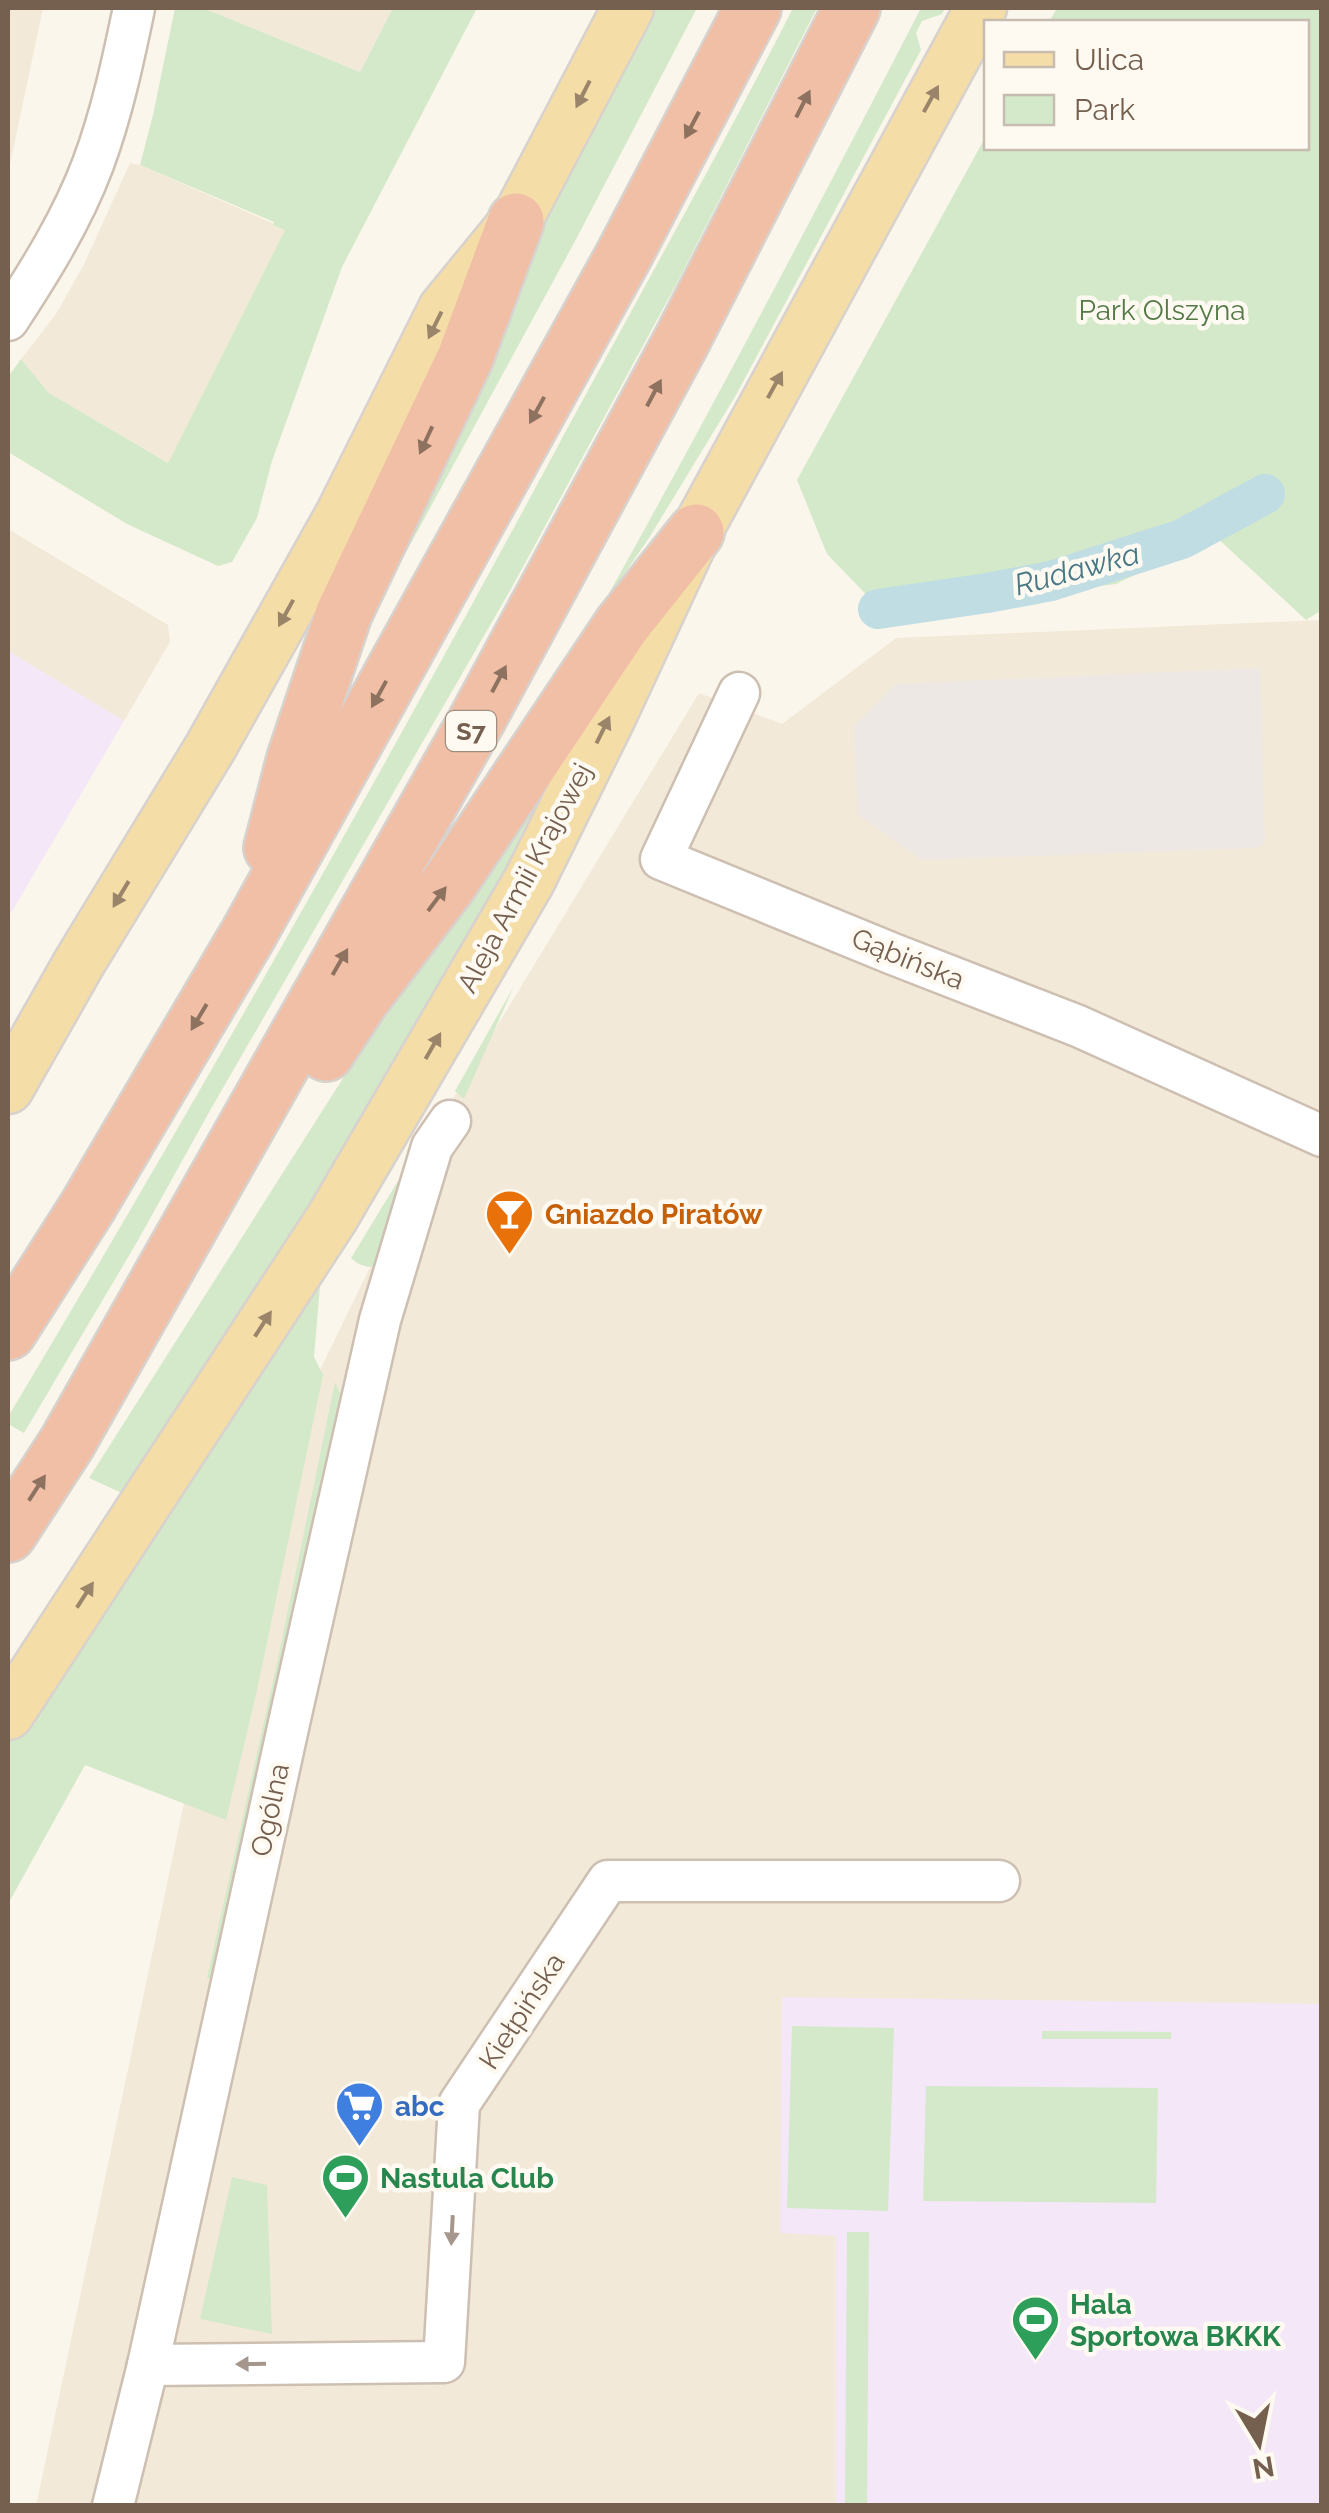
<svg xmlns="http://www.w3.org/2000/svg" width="1329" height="2513" font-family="Raleway,sans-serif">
<rect width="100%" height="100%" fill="#fbf6eb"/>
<g fill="#f3e9d9">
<polygon points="8,8 43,8 8,174"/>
<polygon points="203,8 393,8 360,72"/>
<polygon points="130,163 140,165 286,229 168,463 49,393 21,359 56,314 84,264"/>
<polygon points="8,529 168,625 170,642 124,721 8,651"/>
<polygon points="1321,620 1321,2505 36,2506 241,1532 448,1107 699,693 782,724 896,638"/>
</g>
<polygon fill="#ede8e3" points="1260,668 1265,843 1257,848 922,860 858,815 853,727 895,684"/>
<g fill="#f3e7f8">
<polygon points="8,651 124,721 8,918"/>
<polygon points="782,1997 1321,2004 1321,2505 836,2505 836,2236 780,2233"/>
</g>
<g fill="#d4e9c9">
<polygon points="175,8 203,8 360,72 393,8 477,8 342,267 272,461 257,518 232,562 218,566 127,524 8,452 8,377 21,359 49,393 168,463 285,230 273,225 274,222 140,165 153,115"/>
<polygon points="644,8 697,8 574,243 360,637 461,402 619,67"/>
<path d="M793,8H817L677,283L511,589L212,1107L137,1242L24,1433L8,1424V1417C202,1092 388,763 567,429C643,289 721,150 793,8Z"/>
<path d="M921,8H945L942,14L922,21L916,33L921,50L736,395L649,538L602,606C712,409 817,209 921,8Z"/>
<polygon points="1057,8 1321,8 1322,610 1306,620 1215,536 1116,584 884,613 827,554 797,480 986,136 986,148 1306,148 1306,22 1049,22"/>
<polygon points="590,704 482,920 392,1074 126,1495 89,1478 401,987"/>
<polygon points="514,986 464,1099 455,1091"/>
<path d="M409,1163L382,1266C369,1268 361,1267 351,1258Z"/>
<polygon points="320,1286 314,1357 323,1375 256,1695 226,1820 85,1765 8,1904 8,1743 305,1288"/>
<polygon points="335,1382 343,1399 214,1979 207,1978 276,1668"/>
<polygon points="792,2026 894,2028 888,2211 787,2208"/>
<polygon points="1042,2031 1171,2032 1171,2039 1042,2039"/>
<polygon points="926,2086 1158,2088 1156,2203 923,2201"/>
<polygon points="232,2177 267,2185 272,2334 200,2319"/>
<polygon points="847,2232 869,2232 867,2505 845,2505"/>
</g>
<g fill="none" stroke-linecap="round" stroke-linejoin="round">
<polyline stroke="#c0dde4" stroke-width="40" points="878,609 987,593 1051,581 1182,539 1265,494"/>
<defs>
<g id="minor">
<path d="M8,320C40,271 72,220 93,164C112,113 123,61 134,8"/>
<polyline points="739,693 661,859 893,954 1078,1026 1322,1136"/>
<polyline points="148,2365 444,2362 459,2104 608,1881 999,1881"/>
<polyline points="113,2506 148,2365 291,1714 380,1320 432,1147 450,1121"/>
</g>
<g id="major">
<polyline points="8,1088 79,963 210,748 341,515 444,309 516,221 628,8"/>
<polyline points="8,1714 332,1218 529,881 610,717 696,532 981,8"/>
</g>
<g id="highway">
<polyline points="272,848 295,759 344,613 465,358 516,221"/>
<polyline points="326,1053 360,1001 448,885 622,625 696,532"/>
<polyline points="8,1332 88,1206 249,933 624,255 753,8"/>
<polyline points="8,1534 67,1443 478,718 681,342 852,8"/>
</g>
</defs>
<use href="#minor" stroke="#cdbfb1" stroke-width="45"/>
<use href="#major" stroke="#d8d2ce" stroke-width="55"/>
<use href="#highway" stroke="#d8d2ce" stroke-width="60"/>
<use href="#minor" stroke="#fff" stroke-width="40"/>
<use href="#major" stroke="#f5dda8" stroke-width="50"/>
<use href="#highway" stroke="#f1bea6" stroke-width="55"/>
</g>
<defs><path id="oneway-solid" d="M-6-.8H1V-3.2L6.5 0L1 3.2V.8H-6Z" transform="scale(2.5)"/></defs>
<g fill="#9b856a">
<use href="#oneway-solid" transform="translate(583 94) rotate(117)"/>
<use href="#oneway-solid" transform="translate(931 99) rotate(-61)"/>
<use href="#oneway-solid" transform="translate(435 325) rotate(116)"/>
<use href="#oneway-solid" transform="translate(775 385) rotate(-61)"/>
<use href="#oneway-solid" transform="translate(286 613) rotate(119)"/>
<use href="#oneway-solid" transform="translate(603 730) rotate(-64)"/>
<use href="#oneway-solid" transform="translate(121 894) rotate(121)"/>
<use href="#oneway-solid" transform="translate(433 1046) rotate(-60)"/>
<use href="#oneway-solid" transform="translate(263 1324) rotate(-57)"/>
<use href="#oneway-solid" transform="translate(85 1595) rotate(-57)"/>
</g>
<g fill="#8e7260">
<use href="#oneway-solid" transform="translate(803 104) rotate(-63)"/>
<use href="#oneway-solid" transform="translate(692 125) rotate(118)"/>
<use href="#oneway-solid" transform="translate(654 393) rotate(-62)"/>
<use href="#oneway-solid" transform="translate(537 410) rotate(119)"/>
<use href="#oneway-solid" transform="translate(426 440) rotate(115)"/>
<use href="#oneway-solid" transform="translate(499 679) rotate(-62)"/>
<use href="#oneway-solid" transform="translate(379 694) rotate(119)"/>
<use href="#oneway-solid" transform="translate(437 899) rotate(-53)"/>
<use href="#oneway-solid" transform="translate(340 962) rotate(-60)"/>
<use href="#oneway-solid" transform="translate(199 1017) rotate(121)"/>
<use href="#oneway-solid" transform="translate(37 1488) rotate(-57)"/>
</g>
<g fill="#a5978d">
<use href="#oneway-solid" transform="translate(452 2230) rotate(93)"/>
<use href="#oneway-solid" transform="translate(251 2364) rotate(179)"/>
</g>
<defs>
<symbol id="bar-pin" viewBox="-11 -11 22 30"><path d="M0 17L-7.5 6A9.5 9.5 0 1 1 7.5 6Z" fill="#e8710a" stroke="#fefaf1"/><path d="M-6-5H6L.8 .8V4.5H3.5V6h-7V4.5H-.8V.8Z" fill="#fff"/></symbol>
<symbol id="supermarket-pin" viewBox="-11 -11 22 30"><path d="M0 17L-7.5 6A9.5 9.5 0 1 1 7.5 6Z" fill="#3f7fe0" stroke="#fefaf1"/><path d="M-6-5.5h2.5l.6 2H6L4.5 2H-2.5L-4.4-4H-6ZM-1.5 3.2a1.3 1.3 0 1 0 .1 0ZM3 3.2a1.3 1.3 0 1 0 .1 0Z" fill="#fff"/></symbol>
<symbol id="stadium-pin" viewBox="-11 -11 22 30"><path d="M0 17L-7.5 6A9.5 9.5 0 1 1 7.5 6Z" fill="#2e9e5b" stroke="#fefaf1"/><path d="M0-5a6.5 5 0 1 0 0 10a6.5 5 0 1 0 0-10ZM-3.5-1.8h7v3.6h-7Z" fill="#fff"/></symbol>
</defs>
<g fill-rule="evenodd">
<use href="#bar-pin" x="482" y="1186" width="55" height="75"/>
<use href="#supermarket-pin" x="332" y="2078" width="55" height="75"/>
<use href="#stadium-pin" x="318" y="2150" width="55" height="75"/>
<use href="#stadium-pin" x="1008" y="2292" width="55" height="75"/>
</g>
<g text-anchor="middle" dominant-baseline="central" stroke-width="9" stroke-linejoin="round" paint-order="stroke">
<rect fill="#fefaf1" stroke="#9e8e80" stroke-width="2.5" x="446" y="711" width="50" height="40" rx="8"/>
<g font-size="25" font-weight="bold" fill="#755f4f">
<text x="471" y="731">S7</text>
</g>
<g font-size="28" fill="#547a47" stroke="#fefaf1">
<text x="1162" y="310">Park Olszyna</text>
</g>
<g font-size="28" fill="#755f4f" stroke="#fefaf1">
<text transform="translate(525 878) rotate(-62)">Aleja Armii Krajowej</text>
<text transform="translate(908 959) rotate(22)">Gąbińska</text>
<text transform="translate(270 1810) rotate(-78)">Ogólna</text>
<text transform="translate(522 2011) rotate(-57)">Kiełpińska</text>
</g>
<g font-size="28" font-weight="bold" fill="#c56008" stroke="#fefaf1" text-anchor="start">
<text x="545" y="1214">Gniazdo Piratów</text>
</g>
<g font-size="28" font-weight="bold" fill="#366cbe" stroke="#fefaf1" text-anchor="start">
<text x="395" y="2106">abc</text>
</g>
<g font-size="28" font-weight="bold" fill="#27864d" stroke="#fefaf1" text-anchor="start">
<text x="380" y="2178">Nastula Club</text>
<text x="1070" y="2304">Hala<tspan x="1070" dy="32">Sportowa BKKK</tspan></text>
</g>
<g font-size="30" font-style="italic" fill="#4a7986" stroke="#fefaf1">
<text transform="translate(1077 569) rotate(-15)">Rudawka</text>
</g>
</g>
<rect width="1329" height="2513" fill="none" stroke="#755f4f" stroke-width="20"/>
<rect x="984" y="20" width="325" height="130" fill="#fefaf1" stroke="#c7bcb0" stroke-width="2.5"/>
<rect x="1004" y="52" width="50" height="15" fill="#f5dda8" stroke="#c7bcb0" stroke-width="2.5"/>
<text x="1074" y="70" font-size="30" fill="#755f4f">Ulica</text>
<rect x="1004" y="95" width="50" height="30" fill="#d4e9c9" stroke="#c7bcb0" stroke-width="2.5"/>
<text x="1074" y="120" font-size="30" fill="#755f4f">Park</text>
<g transform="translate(1259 2443) rotate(170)" stroke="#fefaf1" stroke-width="8" paint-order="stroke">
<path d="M0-8L18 38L0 25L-18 38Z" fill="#755f4f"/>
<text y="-15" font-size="28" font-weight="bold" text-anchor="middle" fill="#755f4f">N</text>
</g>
</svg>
